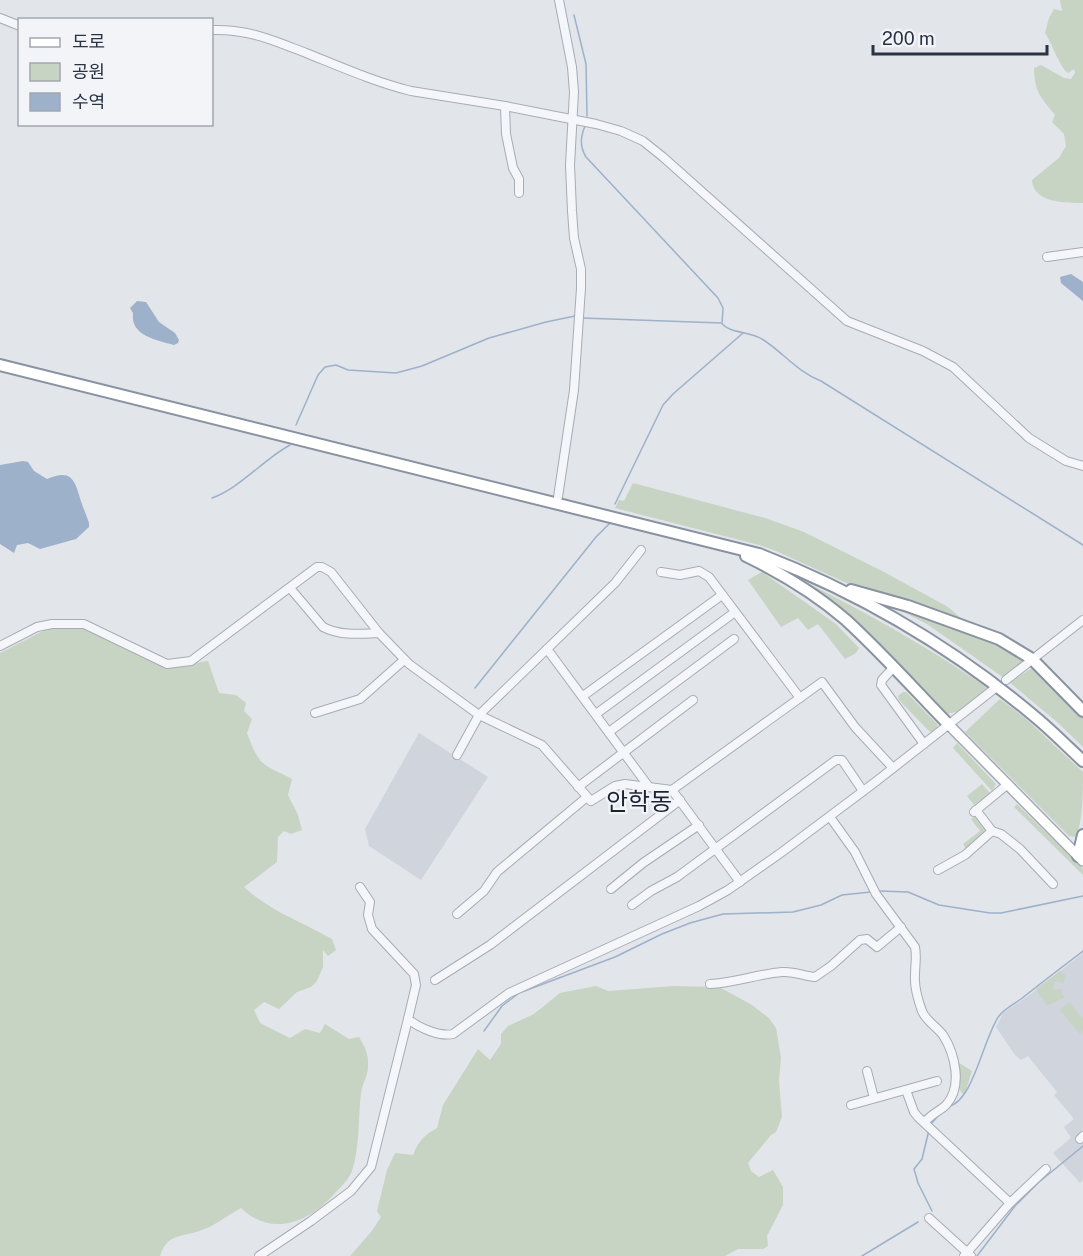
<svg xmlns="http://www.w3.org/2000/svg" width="1083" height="1256" font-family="'Public Sans','Noto Sans KR',sans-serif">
<rect width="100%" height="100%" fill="#e2e5ea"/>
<g fill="#d0d4dc">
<polygon points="419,733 488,777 421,880 369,846 365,829"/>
<polygon points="1083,953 1083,1180 1080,1183 1053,1153 1071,1138 1064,1127 1074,1119 1054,1095 1057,1092 1028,1056 1021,1060 1015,1055 996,1027 1003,1013 1028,996"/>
</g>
<g fill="#c7d4c3">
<path d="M1060,0H1083V203C1066,203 1033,203 1032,180L1059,158L1066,146L1064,134L1052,122L1055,115C1041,97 1035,94 1034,68L1041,65L1064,78L1071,79L1075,73L1074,69L1068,73C1060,68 1052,43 1045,33L1049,18L1054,9L1062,11Z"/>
<polygon points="633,483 765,518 804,532 884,572 948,607 970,626 851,585 776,551 759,545 615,508 619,500 624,501"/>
<path d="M780,569C853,606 920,641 987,688L960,711L947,714L869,636L815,589Z"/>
<polygon points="762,572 836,624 859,648 856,653 845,659 818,624 808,630 798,618 781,627 748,580"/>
<polygon points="882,601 995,641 1025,660 1004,678 927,624"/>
<path d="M73,627L86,629L146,659L166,667L208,661L219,693L236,695L246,703L244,711L252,719L247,733C260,767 261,763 292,779L288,795L298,815L302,830L291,834L284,831L278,837L277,862L244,887C270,911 302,922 332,939L336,950L328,956L323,950V967L317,981L311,987L297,992L279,1009L264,1002L254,1010L260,1023L290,1038L305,1029L320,1033L325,1024L349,1039L359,1037C365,1047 369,1055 368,1067C368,1076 362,1084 361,1093C358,1117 360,1148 352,1171C349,1179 341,1187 335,1193C310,1222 272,1238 241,1208C228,1215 216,1225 202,1230C182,1238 168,1232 160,1256H0V653L49,628Z"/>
<polygon points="1032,668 1083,717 1083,747 1057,722 1008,681 1015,679"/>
<polygon points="903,692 906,692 937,724 938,728 933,733 929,731 899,700 898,696"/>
<path d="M1000,699L1024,717L1083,772C1083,788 1083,826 1075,837L1069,836L965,732Z"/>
<polygon points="957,743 996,784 992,791 953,748"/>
<polygon points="982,784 990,793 974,805 967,796"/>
<polygon points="1017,804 1083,869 1083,875 1014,807"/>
<polygon points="975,816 988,833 966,849 963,844 980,831 971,819"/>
<polygon points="1060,971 1066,976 1063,983 1054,981 1053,990 1062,989 1062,994 1065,997 1049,1005 1046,1005 1036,989"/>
<path d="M596,986L608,991L674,986L719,987L752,1005L769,1018L776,1028L781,1058L779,1081L782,1117L776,1132L771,1135L748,1163L751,1171L759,1177L773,1170L783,1187V1205L767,1236L768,1246L763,1249H738L725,1256H350L371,1232L381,1217L377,1211L387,1170L395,1153L413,1155C418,1142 424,1135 437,1128L443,1105L478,1049L490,1060L501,1044V1034L508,1026L534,1014L560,993Z"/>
<polygon points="1069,1002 1083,1019 1083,1031 1080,1034 1060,1010"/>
<polygon points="956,1061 972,1071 964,1096 960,1090 960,1080"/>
</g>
<g fill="#9db1ca">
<polygon points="1071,274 1083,282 1083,301 1061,283 1060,277"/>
<path d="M137,301L146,302L159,322L175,333L179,340L178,343L174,345C157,340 130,336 133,313L130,308Z"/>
<path d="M23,461L28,462L34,471L47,479C74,467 75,483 82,504C84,510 87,517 89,523V527L76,539L40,549L28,543L17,545L14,553L0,544V465Z"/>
</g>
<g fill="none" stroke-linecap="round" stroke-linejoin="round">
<g stroke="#9db1ca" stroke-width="1.5">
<polyline points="574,15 586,64 587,116"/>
<path d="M585,126C580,138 580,147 586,157L718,298L723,308L722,324C732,334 750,331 762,339C783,352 797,372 821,381L1083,545"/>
<polyline points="582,318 721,323"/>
<polyline points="296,425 318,375 325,367 336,365 348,370 396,373 422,366 489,338 546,322 575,316"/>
<path d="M212,498C240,488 264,459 290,445"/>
<polyline points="615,504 663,405 673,394 743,333"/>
<polyline points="475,688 596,537 609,524"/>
<polyline points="879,891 908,892 939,905 990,913 1001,913 1083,896"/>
<polyline points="484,1031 502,1006 519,993 615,957 662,934 690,923 723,914 793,912 821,905 842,895 871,892"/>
<path d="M949,1106C973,1102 984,1036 999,1016C1004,1009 1014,1004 1021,999C1041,983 1062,967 1083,951"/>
<polyline points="930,1125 939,1115"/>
<polyline points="929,1130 922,1159 914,1169 918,1183 932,1211"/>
<polyline points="862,1256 918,1222"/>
<polyline points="977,1256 1015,1206 1039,1182 1083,1146"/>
</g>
<defs>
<g id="minor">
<polyline points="0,18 20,26"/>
<path d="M212,30C249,29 272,40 306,53C341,67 375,82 411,91L505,106L596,124L621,131L643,141L663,157L847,321L923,351L953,367L1029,438L1066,461L1083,466"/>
<polyline points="505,106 506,134 513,168 519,179 519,193"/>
<polyline points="1047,257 1083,252"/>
<polyline points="558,497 574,390 581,288 581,269 574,238 572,211 570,165 574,92 572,67 559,0"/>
<polyline points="661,572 680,575 699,571 709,577 800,698"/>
<path d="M290,588L323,627C340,636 360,634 379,633"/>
<polyline points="0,646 37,627 52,624 84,624 167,664 191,661 317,567 322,567 331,572 379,633 409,664 479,715 542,745 591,801 615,786 625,784 672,790 740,882"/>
<polyline points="547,649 649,787"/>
<polyline points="893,668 882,680 881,685 924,744"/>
<polyline points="1006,680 1083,620"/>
<polyline points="583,696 722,595"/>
<polyline points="315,713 360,699 404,660"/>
<polyline points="596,714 735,612"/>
<polyline points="609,732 734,639"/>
<polyline points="457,755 479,715 615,583 641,550"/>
<polyline points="578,787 693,700"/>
<polyline points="672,790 822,682 855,727 893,768"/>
<polyline points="976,810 992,831 1001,834 1020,849 1053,884"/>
<polyline points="974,812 1008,784"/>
<path d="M830,817L855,852L876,894L915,947C917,957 915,965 915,975C914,986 918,1000 922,1011C926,1021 936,1026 943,1035C955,1054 963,1087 946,1105C940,1111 931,1114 925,1122"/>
<polyline points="938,870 965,855 992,831"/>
<path d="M360,887L370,902L368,915L372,929L414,974L416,985L408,1019C419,1028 440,1037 453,1034L509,993L699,906L728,890L782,852L874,783L994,689"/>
<polyline points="611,889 643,863 699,825"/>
<polyline points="632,905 651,891 677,877 836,760 842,760 863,791"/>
<polyline points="457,914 484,891 497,872 587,797"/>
<polyline points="435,980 490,945 680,800"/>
<path d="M710,984C734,983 758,974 782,972C794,971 804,976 815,977L831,966L860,940L867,939L877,947L901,927"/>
<polyline points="867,1071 874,1098"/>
<polyline points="906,1090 914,1112 918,1117 1010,1203"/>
<polyline points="851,1105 937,1081"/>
<polyline points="1080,1139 1083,1136"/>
<polyline points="929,1218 971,1256"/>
<polyline points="259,1256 311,1221 351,1191 371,1167 408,1019"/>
<polyline points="964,1256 1010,1203 1046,1169"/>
</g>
<polyline id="major" points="949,725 1083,861"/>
<g id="highway">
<path d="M0,365L759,554C860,593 957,650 1040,721C1055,734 1069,748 1083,761"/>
<path d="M746,556C781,573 816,594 846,620C882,653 915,690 949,725"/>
<polyline points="851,590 908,606 999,639 1032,659 1083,711"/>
<polyline points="1078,856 1083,835"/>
</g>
</defs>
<use href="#minor" stroke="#a7acb5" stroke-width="10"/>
<use href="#major" stroke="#a1a9b6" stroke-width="12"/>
<use href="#highway" stroke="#8992a1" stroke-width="14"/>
<use href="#minor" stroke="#f5f6f9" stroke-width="8"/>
<use href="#major" stroke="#fff" stroke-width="9"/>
<use href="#highway" stroke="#fff" stroke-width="10"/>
</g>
<g text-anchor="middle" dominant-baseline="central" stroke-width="4.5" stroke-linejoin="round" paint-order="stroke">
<g font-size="24" fill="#1c2333" stroke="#f2f4f8">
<text x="639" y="801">안학동</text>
</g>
</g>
<rect x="18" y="18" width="195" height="108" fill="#f2f4f8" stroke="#a2a6b0" stroke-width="1.5"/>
<rect x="30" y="38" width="30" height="9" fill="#ffffff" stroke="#a2a6b0" stroke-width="1.5"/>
<text x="72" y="48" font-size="18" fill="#2a3243">도로</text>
<rect x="30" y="63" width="30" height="18" fill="#c7d4c3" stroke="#a2a6b0" stroke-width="1.5"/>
<text x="72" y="78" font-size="18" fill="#2a3243">공원</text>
<rect x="30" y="93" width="30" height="18" fill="#9db1ca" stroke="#a2a6b0" stroke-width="1.5"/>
<text x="72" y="108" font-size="18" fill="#2a3243">수역</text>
<path d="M873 45v9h174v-9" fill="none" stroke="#2a3243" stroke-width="3"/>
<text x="882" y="45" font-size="18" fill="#2a3243" stroke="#f2f4f8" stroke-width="4.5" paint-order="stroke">200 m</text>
</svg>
